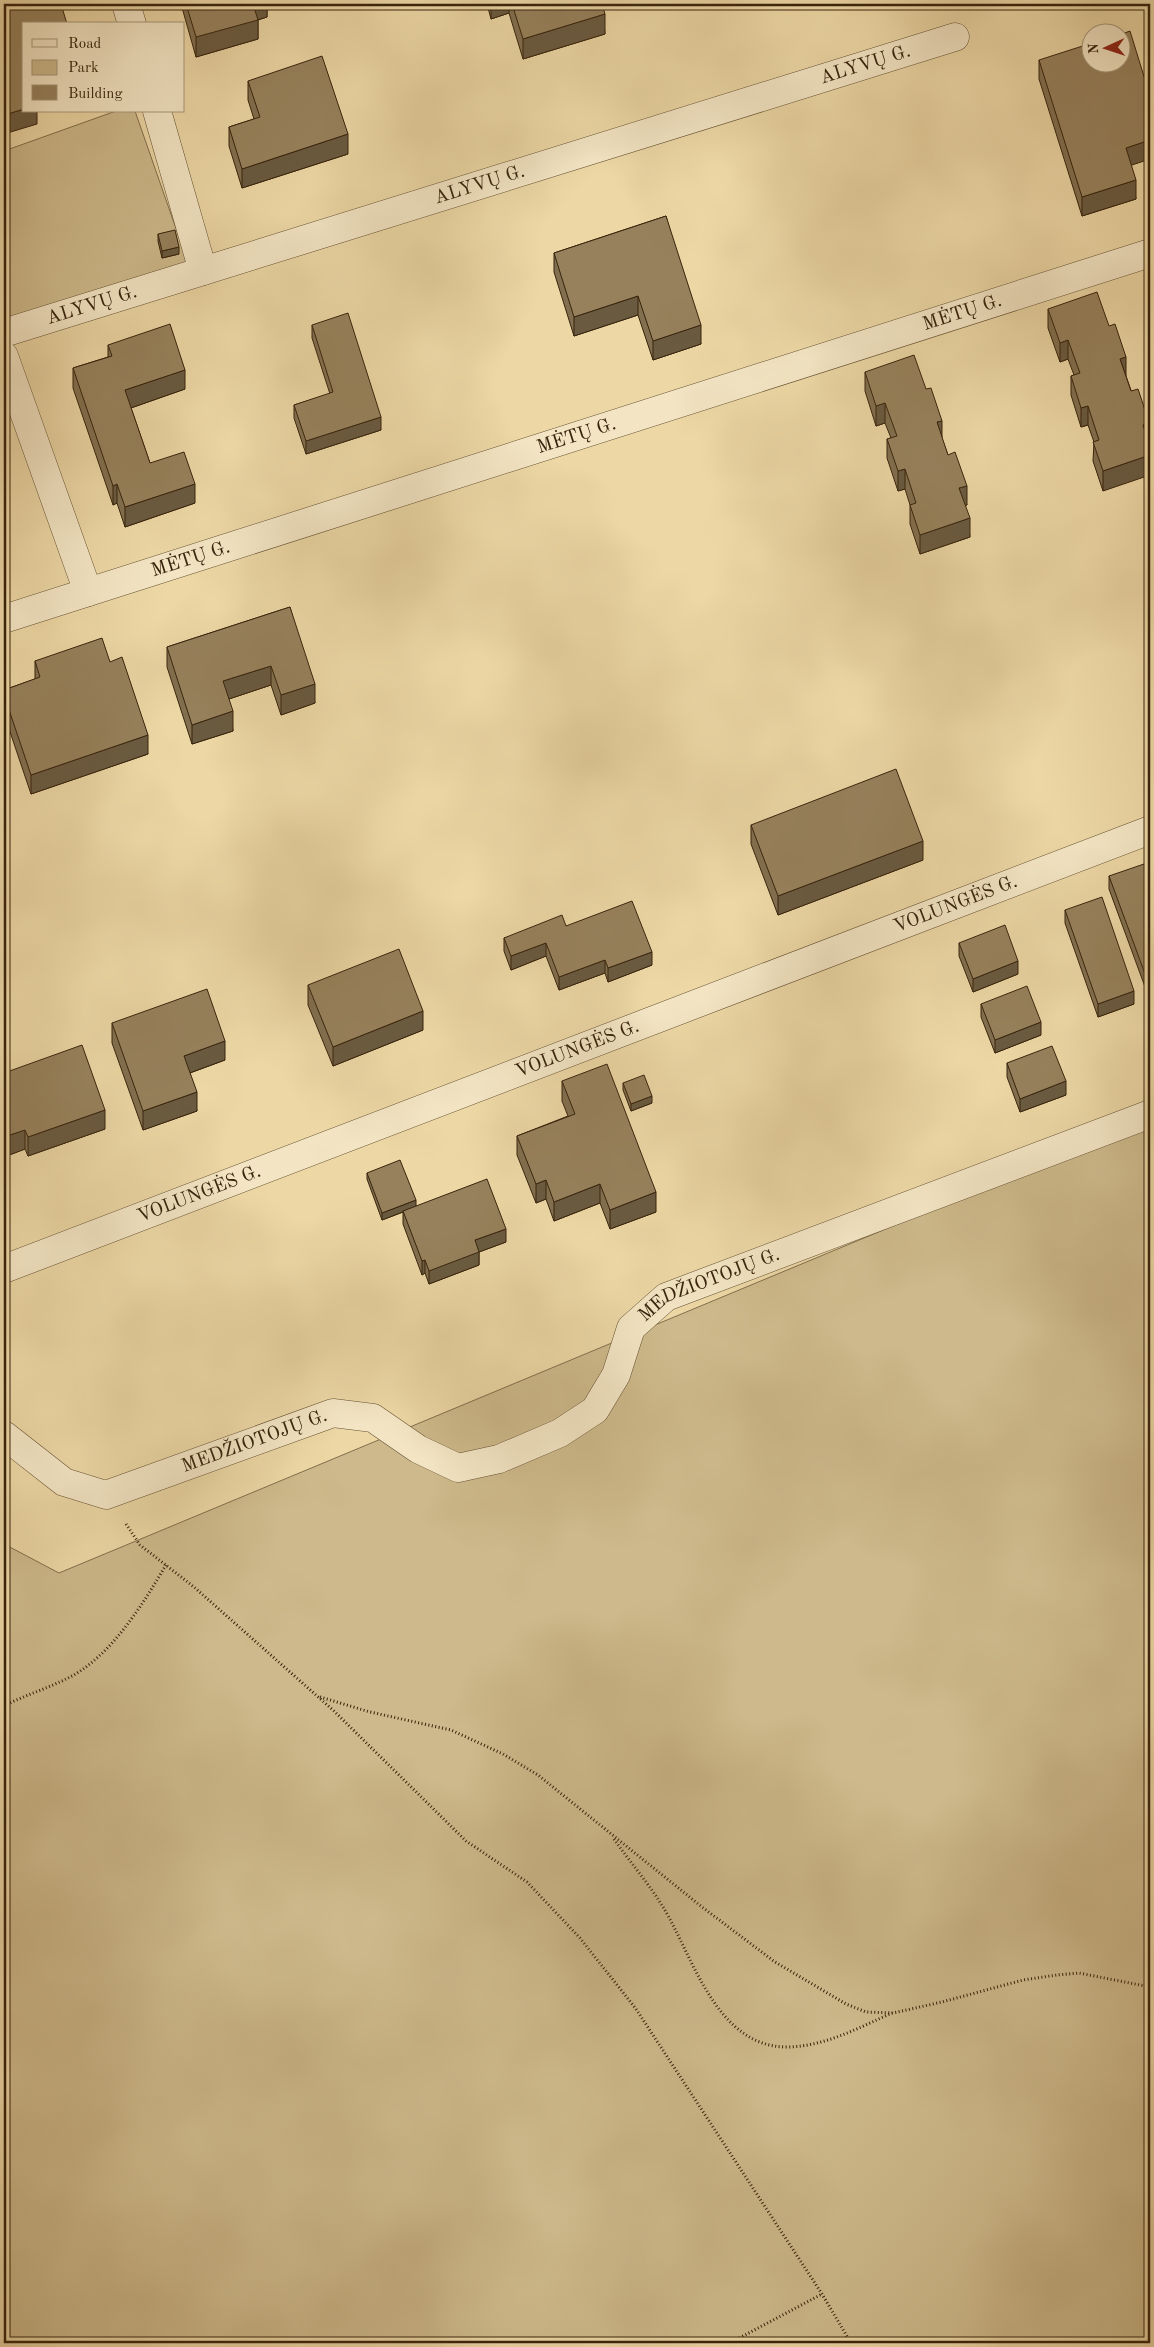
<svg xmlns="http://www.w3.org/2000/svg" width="1154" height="2347" font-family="'Old Standard TT',serif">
<rect width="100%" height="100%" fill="#ecd7a5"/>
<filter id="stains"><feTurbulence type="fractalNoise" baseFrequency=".004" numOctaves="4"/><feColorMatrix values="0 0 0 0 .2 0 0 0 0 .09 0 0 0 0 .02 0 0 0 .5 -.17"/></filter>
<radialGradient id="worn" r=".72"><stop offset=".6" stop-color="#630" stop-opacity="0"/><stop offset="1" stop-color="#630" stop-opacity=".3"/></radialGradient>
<g fill="#cdb98b" stroke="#826e4c">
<polygon points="116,111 135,111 188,263 4,322 4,151"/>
<polygon points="1150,1119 1150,2343 4,2343 4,1544 59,1573"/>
</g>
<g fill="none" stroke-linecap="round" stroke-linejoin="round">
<defs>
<g id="street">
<polyline points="126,4 132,24"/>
<polyline points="157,111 203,271"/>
<path id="s1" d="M4,333L955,37"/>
<polyline points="4,356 88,592"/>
<path id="s2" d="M4,619L1150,253"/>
<path id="s3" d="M4,1269L1150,830"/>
<path id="s4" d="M4,1435L64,1482L106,1495L333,1413L373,1418L418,1449L458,1468L499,1459L560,1433L595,1410L616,1375L631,1328L666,1297L1150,1114"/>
</g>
</defs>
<use href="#street" stroke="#655133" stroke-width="29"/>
<g stroke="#38240d" stroke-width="3" stroke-dasharray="1 2.5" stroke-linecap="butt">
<polyline points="126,1524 140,1545 194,1587 334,1711 466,1841 527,1882 580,1938 636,2009 822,2294 851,2343"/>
<polyline points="320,1697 370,1712 451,1730 503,1754 538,1775 702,1907 775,1962 846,2004 866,2012 893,2013 942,2002 1023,1980 1057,1975 1079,1973 1150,1987"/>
<path d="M4,1706C25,1695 49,1688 70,1677C111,1656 143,1604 166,1565"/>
<path d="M614,1839C630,1862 649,1884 663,1907C693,1956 716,2048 788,2047C826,2046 858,2028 892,2013"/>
<polyline points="730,2343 822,2294"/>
</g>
<use href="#street" stroke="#f3e5c4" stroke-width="28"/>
</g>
<g fill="#816f4f" stroke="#38240d">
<polygon points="181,4 267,4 267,17 258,20 258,39 196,57"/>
<polygon points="487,4 602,4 605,34 523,59 509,13 491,19"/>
<polygon points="1039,60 1131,165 1136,199 1082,216 1039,79"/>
<polygon points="248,81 348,154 242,188 229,146 229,127 254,119 248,100"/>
<polygon points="666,216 701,344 653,360 638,315 574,336 554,272 554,253"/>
<polygon points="158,234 179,254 162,258 158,241"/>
<polygon points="1048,309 1126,376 1149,442 1103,491 1093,461 1094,442 1088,425 1081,427 1071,395 1071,376 1074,375 1068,359 1060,362 1048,328"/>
<polygon points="312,325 381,430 306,454 294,418 294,405 330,394 312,338"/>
<polygon points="108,345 185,389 131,408 150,463 195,503 125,527 117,503 113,505 73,388 73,368 108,357"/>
<polygon points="865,372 942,439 967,505 965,505 970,537 920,554 910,524 910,505 905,489 898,491 887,458 887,439 891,438 885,423 876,426 865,391"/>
<polygon points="290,607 315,703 281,715 271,685 229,699 233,731 192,744 167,667 167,647"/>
<polygon points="35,661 110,662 148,754 31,794 4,714 4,690 35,679"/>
<polygon points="751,825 923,860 778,915 751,844"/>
<polygon points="1109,876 1150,881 1150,995 1148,995 1109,889"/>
<polygon points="1065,910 1134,1004 1098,1017 1065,923"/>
<polygon points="566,926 652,965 608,982 605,973 559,990 546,956 511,970 504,951 504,938"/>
<polygon points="959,943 1018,974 973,992 959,956"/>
<polygon points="308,985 423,1030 333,1066 308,1005"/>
<polygon points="981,1004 1041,1035 995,1053 981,1017"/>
<polygon points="112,1023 225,1060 190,1073 197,1111 143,1130 112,1043"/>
<polygon points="1007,1063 1066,1095 1020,1112 1007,1077"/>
<polygon points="4,1073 105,1129 28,1156 25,1149 4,1157"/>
<polygon points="562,1081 656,1212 610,1229 600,1203 554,1221 546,1199 536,1203 517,1155 517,1136 568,1116 562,1101"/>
<polygon points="623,1083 652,1103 631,1111 623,1090"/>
<polygon points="367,1173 416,1206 506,1242 479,1252 479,1265 429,1284 425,1273 422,1275 403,1224 403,1212 382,1220 367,1179"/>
</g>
<g fill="#695a40" stroke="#38240d">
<polygon points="253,4 267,4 267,17 257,20 258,20 258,39 196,57 196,37"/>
<polygon points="491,4 509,4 509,13 491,19"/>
<polygon points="605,14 605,34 523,59 523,39"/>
<polygon points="24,109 24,111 37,111 37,124 4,134 4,115"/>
<polygon points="348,134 348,154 242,188 242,169"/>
<polygon points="1150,140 1150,159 1126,167 1126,148"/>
<polygon points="1136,180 1136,199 1082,216 1082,197"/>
<polygon points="179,247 179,254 162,258 162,251"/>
<polygon points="638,296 638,315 574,336 574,317"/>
<polygon points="701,325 701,344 653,360 653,341"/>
<polygon points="1068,340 1068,359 1060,362 1060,343"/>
<polygon points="1126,357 1126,376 1120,359"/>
<polygon points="185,370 185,389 125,410 125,390"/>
<polygon points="885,403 885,423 876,426 876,406"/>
<polygon points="1088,406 1088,425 1081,427 1081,408"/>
<polygon points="381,417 381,430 306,454 306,441"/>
<polygon points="942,421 942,440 937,422"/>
<polygon points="1149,422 1149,442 1143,444 1143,425"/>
<polygon points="1150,455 1150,475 1103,491 1103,471"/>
<polygon points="905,469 905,489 898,491 898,471"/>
<polygon points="117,484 117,503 113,505 113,486"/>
<polygon points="195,484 195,503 125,527 125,507"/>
<polygon points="967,486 967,505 959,508 959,488"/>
<polygon points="970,518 970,537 920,554 920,535"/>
<polygon points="271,666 271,685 223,701 223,681"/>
<polygon points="315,684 315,703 281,715 281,695"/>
<polygon points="233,711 233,731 192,744 192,725"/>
<polygon points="148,735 148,754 31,794 31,775"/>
<polygon points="923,841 923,860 778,915 778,896"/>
<polygon points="546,943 546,956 511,970 511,956"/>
<polygon points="652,952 652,965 608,982 608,968"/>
<polygon points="605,960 605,973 559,990 559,977"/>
<polygon points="1018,961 1018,974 973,992 973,979"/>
<polygon points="1150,981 1150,995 1148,995 1148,982"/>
<polygon points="1134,991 1134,1004 1098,1017 1098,1004"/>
<polygon points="423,1011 423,1030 333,1066 333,1047"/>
<polygon points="1041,1022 1041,1035 995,1053 995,1040"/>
<polygon points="225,1041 225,1060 184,1075 184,1056"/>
<polygon points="1066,1081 1066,1095 1020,1112 1020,1099"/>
<polygon points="197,1092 197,1111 143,1130 143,1111"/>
<polygon points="652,1096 652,1103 631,1111 631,1104"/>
<polygon points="105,1110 105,1129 28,1156 28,1137"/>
<polygon points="25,1130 25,1149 4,1157 4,1137"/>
<polygon points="546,1180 546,1199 536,1203 536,1184"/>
<polygon points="600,1184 600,1203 554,1221 554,1202"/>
<polygon points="656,1192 656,1212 610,1229 610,1210"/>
<polygon points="416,1200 416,1207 382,1220 382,1213"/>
<polygon points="506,1229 506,1242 479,1252 479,1265 429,1284 429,1271 475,1240"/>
<polygon points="425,1260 425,1273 422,1275 422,1261"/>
</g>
<g fill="#96815c" stroke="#38240d">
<polygon points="4,4 61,4 67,24 24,24 24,109 4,115"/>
<polygon points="186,4 253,4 258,20 196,37"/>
<polygon points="512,4 602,4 605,14 523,39"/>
<polygon points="1130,31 1150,96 1150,140 1126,148 1136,180 1082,197 1039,60 1092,43 1092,62 1122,62 1122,34"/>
<polygon points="322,56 348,134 242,169 229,127 260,117 248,81"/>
<polygon points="666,216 701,325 653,341 638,296 574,317 554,253"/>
<polygon points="175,230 179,247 162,251 158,234"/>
<polygon points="1097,292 1109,326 1115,324 1126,357 1120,359 1131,391 1138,389 1149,422 1143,425 1150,448 1150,455 1103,471 1093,442 1099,440 1088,406 1081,408 1071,376 1080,373 1068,340 1060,343 1048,309"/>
<polygon points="348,313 381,417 306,441 294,405 333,392 312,325"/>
<polygon points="170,324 185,370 125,390 150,463 184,452 195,484 125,507 117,484 113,486 73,368 112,356 108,345"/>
<polygon points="914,355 926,389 931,388 942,421 937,422 948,455 955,452 967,486 959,488 970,518 920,535 910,505 916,503 905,469 898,471 887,439 897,436 885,403 876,406 865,372"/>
<polygon points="290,607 315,684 281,695 271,666 223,681 233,711 192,725 167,647"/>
<polygon points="102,638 110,662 122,657 148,735 31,775 4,695 4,690 40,677 35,661"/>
<polygon points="896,769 923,841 778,896 751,825"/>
<polygon points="1144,864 1150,881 1150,981 1148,982 1109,876"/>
<polygon points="1102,897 1134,991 1098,1004 1065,910"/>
<polygon points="632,901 652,952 608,968 605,960 559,977 546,943 511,956 504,938 562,915 566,926"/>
<polygon points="1005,925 1018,961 973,979 959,943"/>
<polygon points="399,949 423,1011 333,1047 308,985"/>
<polygon points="1027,986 1041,1022 995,1040 981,1004"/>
<polygon points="207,989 225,1041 184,1056 197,1092 143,1111 112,1023"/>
<polygon points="82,1045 105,1110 28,1137 25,1130 4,1137 4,1073"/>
<polygon points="1052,1046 1066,1081 1020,1099 1007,1063"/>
<polygon points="607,1064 656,1192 610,1210 600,1184 554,1202 546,1180 536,1184 517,1136 575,1114 562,1081"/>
<polygon points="644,1075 652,1096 631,1104 623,1083"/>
<polygon points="400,1160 416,1200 382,1213 367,1173"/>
<polygon points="487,1179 506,1229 475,1240 479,1252 429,1271 425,1260 422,1261 403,1211"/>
</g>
<g text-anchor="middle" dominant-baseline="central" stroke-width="4.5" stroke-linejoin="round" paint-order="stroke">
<g font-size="19" fill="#38240d" stroke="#f3e5c4">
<text stroke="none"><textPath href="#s1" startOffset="902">ALYVŲ G.</textPath></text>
<text stroke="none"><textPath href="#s1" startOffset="498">ALYVŲ G.</textPath></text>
<text stroke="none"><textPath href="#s1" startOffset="92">ALYVŲ G.</textPath></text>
<text stroke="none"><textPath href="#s2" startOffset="1006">MĖTŲ G.</textPath></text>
<text stroke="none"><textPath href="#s2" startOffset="601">MĖTŲ G.</textPath></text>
<text stroke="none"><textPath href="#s2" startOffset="196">MĖTŲ G.</textPath></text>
<text stroke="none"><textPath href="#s3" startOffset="1019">VOLUNGĖS G.</textPath></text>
<text stroke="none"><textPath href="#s3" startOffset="614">VOLUNGĖS G.</textPath></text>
<text stroke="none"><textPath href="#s3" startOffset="209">VOLUNGĖS G.</textPath></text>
<text stroke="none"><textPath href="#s4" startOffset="832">MEDŽIOTOJŲ G.</textPath></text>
<text stroke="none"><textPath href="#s4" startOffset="278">MEDŽIOTOJŲ G.</textPath></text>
</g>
</g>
<rect width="1154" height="2347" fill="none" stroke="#ecd7a5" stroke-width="20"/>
<rect x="5" y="5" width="1144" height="2337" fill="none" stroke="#38240d" stroke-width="2.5"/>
<rect x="10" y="10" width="1134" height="2327" fill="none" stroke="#38240d"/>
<rect x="22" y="22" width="162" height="90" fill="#f3e5c4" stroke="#a8987b"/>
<rect x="32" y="39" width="25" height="8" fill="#f3e5c4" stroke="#a8987b"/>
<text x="68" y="48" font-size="15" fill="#38240d">Road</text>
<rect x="32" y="60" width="25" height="15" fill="#cdb98b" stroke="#a8987b"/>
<text x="68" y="72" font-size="15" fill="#38240d">Park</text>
<rect x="32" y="85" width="25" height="15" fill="#96815c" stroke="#a8987b"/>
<text x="68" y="98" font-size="15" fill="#38240d">Building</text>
<g transform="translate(1106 48) rotate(267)"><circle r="24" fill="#f3e5c4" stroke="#a8987b"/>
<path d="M0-4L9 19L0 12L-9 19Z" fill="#8f2418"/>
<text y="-8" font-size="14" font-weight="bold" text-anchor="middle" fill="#38240d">N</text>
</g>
<rect width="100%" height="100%" filter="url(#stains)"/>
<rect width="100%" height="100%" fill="url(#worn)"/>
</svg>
